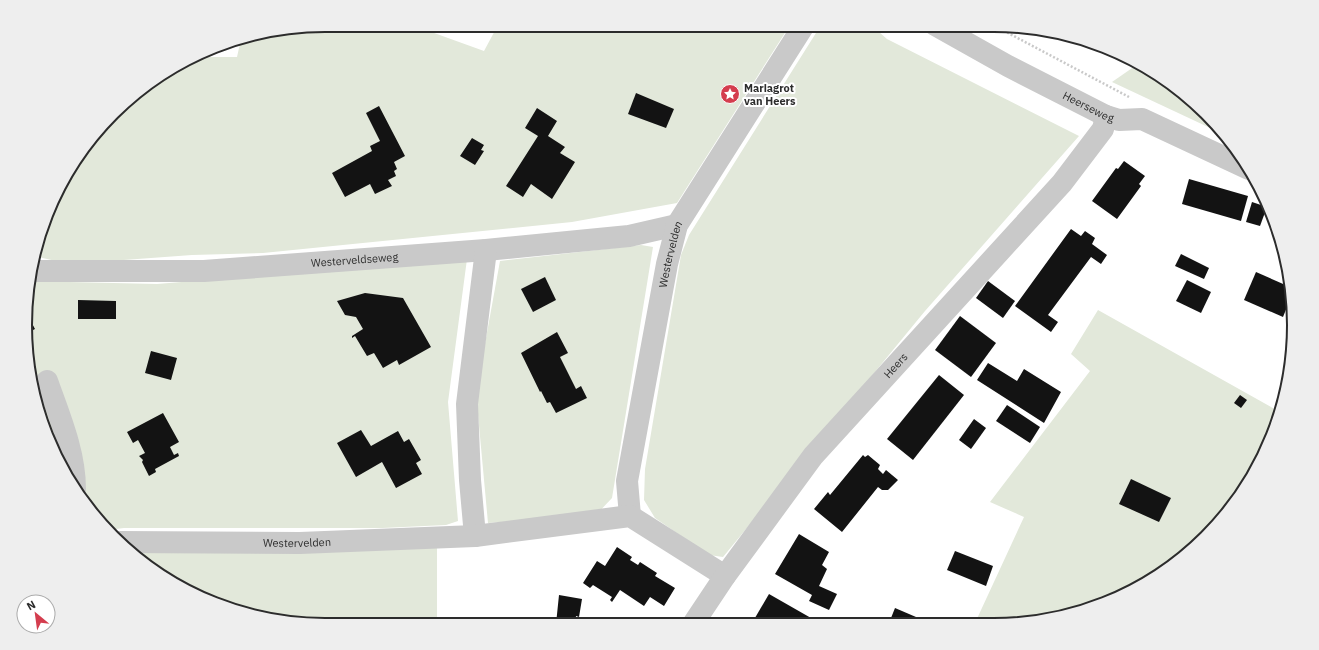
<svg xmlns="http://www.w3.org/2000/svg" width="1319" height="650" font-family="'IBM Plex Sans',sans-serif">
<rect width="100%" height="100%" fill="#fff"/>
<g fill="#e2e8da">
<polygon points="325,25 412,25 484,51 498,25 790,25 677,203 572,222 263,253 192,255 69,264 34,256 48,210 75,159 142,87 198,57 237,57 241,39"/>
<polygon points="821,25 871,25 887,39 1079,136 925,311 723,557 709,555 655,518 644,500 645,469 681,255 689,235"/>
<path d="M1138,64C1171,81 1200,105 1223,134L1112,82Z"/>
<polygon points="641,245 653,247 612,498 595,516 488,523 476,393 500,261"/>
<polygon points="467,259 448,402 458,521 446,525 382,528 124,528 108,530 87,507 56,458 28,364 30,278 69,282 157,284"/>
<polygon points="1098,310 1280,412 1271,440 1232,507 1177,563 1109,602 1033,622 975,623 1024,517 990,502 1090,371 1071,354"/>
<polygon points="437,547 437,625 325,625 266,619 210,602 131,553"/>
</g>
<g fill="#131313">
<polygon points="636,93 674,109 666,128 628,114"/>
<polygon points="379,106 405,156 394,162 397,169 394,171 396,176 388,180 392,186 375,194 370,184 345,197 332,173 372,151 370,146 380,141 366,113"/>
<polygon points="537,108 557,121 548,136 565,147 560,153 575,162 552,199 531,184 523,197 506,186 538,136 525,128"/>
<polygon points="472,138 484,145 481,150 484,151 475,165 460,156"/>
<polygon points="1124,161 1145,176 1139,184 1141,186 1117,219 1092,201 1116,168 1118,169"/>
<polygon points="1189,179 1248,196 1241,221 1182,204"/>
<polygon points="1252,202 1267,207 1260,226 1246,222"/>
<polygon points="1071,229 1081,236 1085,231 1095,238 1092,244 1107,255 1101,264 1091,257 1048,315 1058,322 1051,332 1015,306"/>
<polygon points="1181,254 1209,268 1204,279 1175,266"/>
<polygon points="1256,272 1290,287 1291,297 1283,317 1244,300"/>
<polygon points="545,277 556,300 533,312 521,289"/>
<polygon points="1187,280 1211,292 1201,313 1176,301"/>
<polygon points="988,281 1015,301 1003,318 976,298"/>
<polygon points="365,293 403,298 431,347 399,365 397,360 383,368 374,353 367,356 355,336 352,338 352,336 363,329 356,317 345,315 337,301"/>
<polygon points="78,300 116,301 116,319 78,319"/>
<polygon points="960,316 996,343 971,377 935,350"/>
<polygon points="29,318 35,329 29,332"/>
<polygon points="557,332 568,353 560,357 576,389 581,386 587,398 556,413 550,402 547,403 541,391 540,392 521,353"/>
<polygon points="151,351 177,358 171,380 145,373"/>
<polygon points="28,353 36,368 30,371 28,364"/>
<polygon points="988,363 1017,381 1024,369 1061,392 1044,423 977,380"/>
<polygon points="939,375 964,395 913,460 887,439"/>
<polygon points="1240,395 1247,400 1241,408 1234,403"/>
<polygon points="1007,405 1040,427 1030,443 996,421"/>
<polygon points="163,413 179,442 170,447 174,455 178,453 179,456 155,469 156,472 149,476 142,462 143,460 139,456 145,453 138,440 133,443 127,432"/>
<polygon points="974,419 986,428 971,449 959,440"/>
<polygon points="361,430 371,446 398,431 404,442 409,439 421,460 416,463 422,474 396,488 382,462 356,477 337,443"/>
<polygon points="863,455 865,457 868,455 880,465 878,469 883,474 886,470 898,480 888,490 882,490 878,487 842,532 814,509 828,492 830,495"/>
<polygon points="1131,479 1171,498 1159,522 1119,504"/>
<polygon points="799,534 829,552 822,565 827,569 819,586 837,594 829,610 809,601 812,595 775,574"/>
<polygon points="617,547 632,557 630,560 638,565 640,562 657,573 655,576 675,588 664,606 650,597 644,606 620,590 612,602 610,600 612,597 593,585 590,588 583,583 597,561 605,566"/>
<polygon points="955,551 993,566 986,586 947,570"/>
<polygon points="769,594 811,618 808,623 752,623"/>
<polygon points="559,595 582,599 579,617 576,616 575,624 556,624"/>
<polygon points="895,608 930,623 889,623"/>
</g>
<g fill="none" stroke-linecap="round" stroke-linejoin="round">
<g stroke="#c9c9c9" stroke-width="2.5" stroke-dasharray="2 2" stroke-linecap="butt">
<polyline points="901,25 913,31"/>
<polyline points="993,25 1129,97"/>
</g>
<g stroke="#c9c9c9" stroke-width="22">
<path id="s1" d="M935,25L1008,66L1106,116L1119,120L1142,119L1249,169"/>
<path id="s2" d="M31,271H204L486,250L629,236L677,225"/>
<path d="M47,381C59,415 75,452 75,489"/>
<path id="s3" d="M630,516L627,481L667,264L677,225L804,25"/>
<polyline points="475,536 470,480 467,404 486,250"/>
<path id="s4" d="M119,542L300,543L475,536L630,516L725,576"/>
<path id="s5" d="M693,624L725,576L813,456L1062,183L1103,129L1106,116"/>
</g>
</g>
<defs>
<symbol id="sight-disc" viewBox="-11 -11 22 22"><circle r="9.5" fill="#d43d4e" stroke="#fff"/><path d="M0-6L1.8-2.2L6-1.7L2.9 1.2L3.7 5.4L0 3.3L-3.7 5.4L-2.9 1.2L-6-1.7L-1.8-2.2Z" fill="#fff"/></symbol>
</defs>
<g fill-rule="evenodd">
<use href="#sight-disc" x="719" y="83" width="22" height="22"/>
</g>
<g text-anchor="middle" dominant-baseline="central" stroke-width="4" stroke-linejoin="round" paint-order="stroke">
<g font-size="11" font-weight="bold" fill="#2c2c2c" stroke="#fff" text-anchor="start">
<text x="744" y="88">Mariagrot<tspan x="744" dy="13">van Heers</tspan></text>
</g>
<g font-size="11" fill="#2c2c2c" stroke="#fff">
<text stroke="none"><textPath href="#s1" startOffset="174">Heerseweg</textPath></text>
<text stroke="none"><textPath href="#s3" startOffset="266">Westervelden</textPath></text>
<text stroke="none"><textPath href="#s2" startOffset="324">Westerveldseweg</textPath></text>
<text stroke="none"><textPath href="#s5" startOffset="329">Heers</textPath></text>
<text stroke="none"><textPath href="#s4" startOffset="178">Westervelden</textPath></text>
</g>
</g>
<path d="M0 0H1319V650H0ZM325 32H994A293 293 0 0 1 1287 325V325A293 293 0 0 1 994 618H325A293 293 0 0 1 32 325V325A293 293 0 0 1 325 32Z" fill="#eee" fill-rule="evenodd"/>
<path fill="none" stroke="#2c2c2c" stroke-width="2" d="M325 32H994A293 293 0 0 1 1287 325V325A293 293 0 0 1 994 618H325A293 293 0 0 1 32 325V325A293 293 0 0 1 325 32Z"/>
<g transform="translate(36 614) rotate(331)"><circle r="19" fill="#ffffff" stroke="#ababab"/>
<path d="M0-3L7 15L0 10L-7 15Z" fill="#d43d4e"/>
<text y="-6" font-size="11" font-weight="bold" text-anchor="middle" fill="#2c2c2c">N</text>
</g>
</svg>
